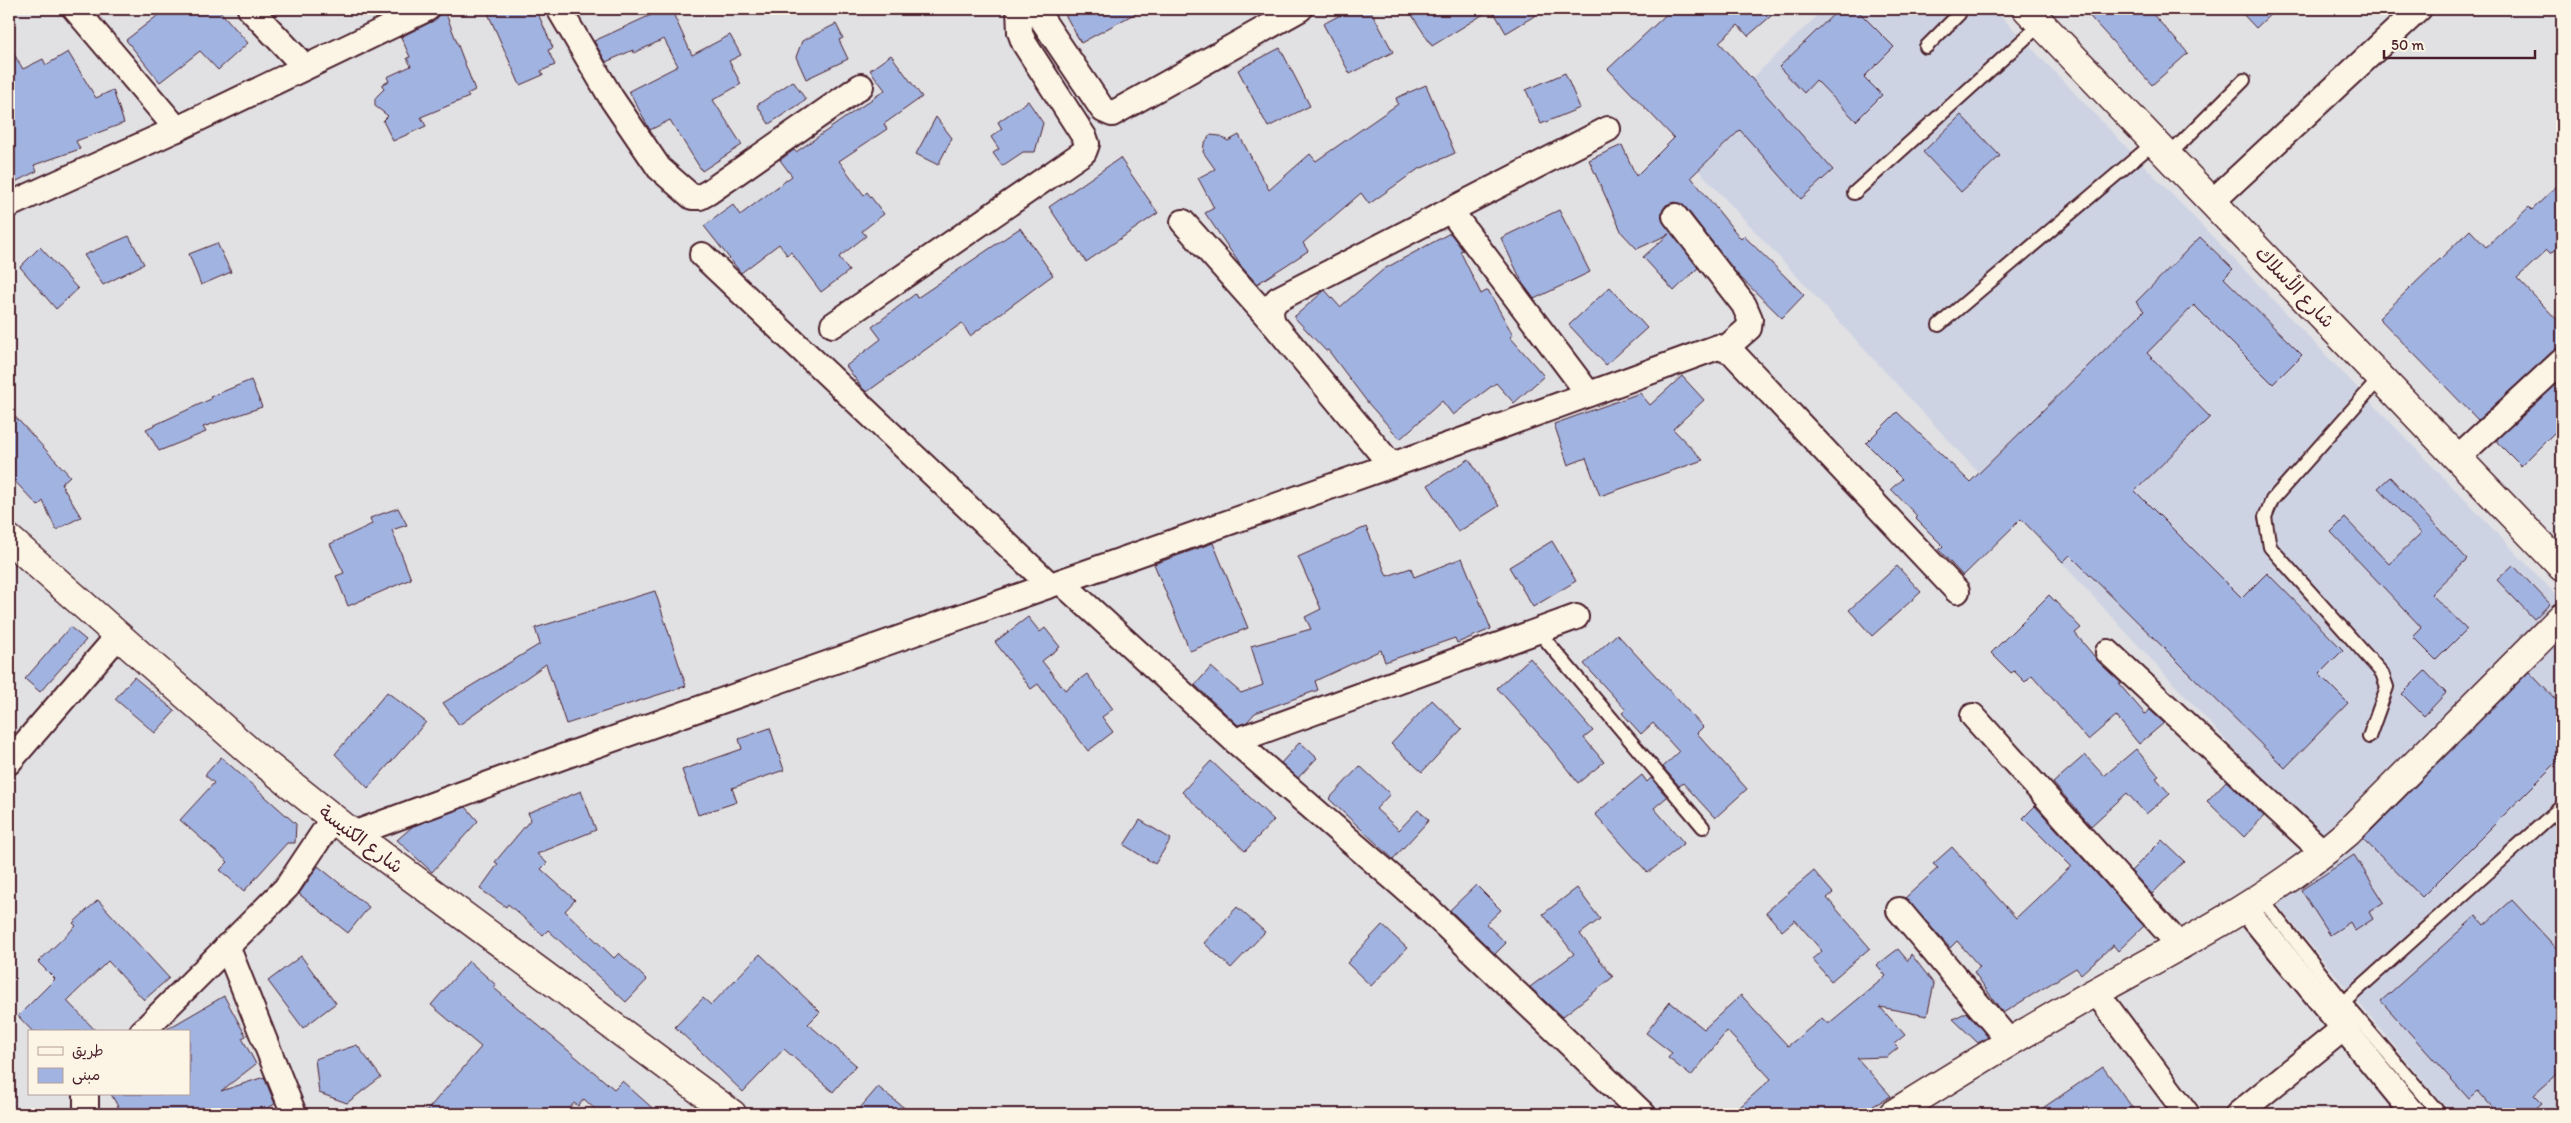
<svg xmlns="http://www.w3.org/2000/svg" width="2571" height="1123" font-family="Itim,'Playpen Sans Arabic',sans-serif">
<rect width="100%" height="100%" fill="#e1e1e4"/>
<filter id="ink" filterUnits="userSpaceOnUse"><feTurbulence type="fractalNoise" baseFrequency=".02" numOctaves="2"/><feDisplacementMap in="SourceGraphic" scale="10" xChannelSelector="R" yChannelSelector="G"/><feConvolveMatrix kernelMatrix="1 2 1 2 8 2 1 2 1" color-interpolation-filters="sRGB"/></filter>
<g filter="url(#ink)">
<g fill="#ced3e3">
<polygon points="1824,9 1994,9 2562,601 2321,843 1679,149"/>
<polygon points="2562,636 2562,1114 2451,1114 2275,902 2348,840"/>
</g>
<g fill="#a1b3e1" stroke="#4a1f2b">
<polygon points="166,9 218,9 248,43 218,70 200,51 160,82 126,40"/>
<polygon points="441,9 443,9 448,19 475,90 467,94 469,97 421,117 426,126 393,141 383,121 388,116 375,106 375,98 384,89 382,85 389,81 387,77 411,66 407,58 410,57 401,37 433,21 439,16"/>
<polygon points="486,9 536,9 553,48 548,50 555,65 541,71 543,75 520,85"/>
<polygon points="664,9 671,9 692,55 730,35 741,55 729,61 741,84 713,100 742,145 702,171 670,120 650,130 629,91 678,66 664,39 634,53 633,50 606,62 594,41"/>
<polygon points="1062,9 1143,9 1081,43"/>
<polygon points="1352,9 1370,9 1393,52 1350,74 1323,24"/>
<polygon points="1408,9 1546,9 1506,33 1492,9 1432,46"/>
<polygon points="1672,9 1779,9 1748,36 1738,25 1719,42 1833,170 1801,199 1740,130 1691,177 1741,239 1744,236 1804,295 1782,318 1737,274 1686,208 1674,202 1666,205 1662,211 1662,218 1698,268 1674,291 1643,257 1669,234 1637,249 1622,233 1589,160 1622,145 1636,176 1674,138 1608,69"/>
<polygon points="1839,9 1856,9 1894,47 1864,77 1882,95 1856,121 1816,80 1804,93 1779,67"/>
<polygon points="2083,9 2148,9 2188,53 2152,85"/>
<polygon points="2238,9 2276,9 2256,28"/>
<polygon points="836,24 843,38 839,40 848,59 806,79 796,57 802,41"/>
<polygon points="9,46 23,69 43,59 46,65 68,52 96,98 113,90 124,123 76,141 80,149 34,165 37,171 9,185"/>
<polygon points="1280,48 1310,106 1268,127 1238,70"/>
<polygon points="891,55 922,97 884,124 887,129 839,161 864,195 867,192 884,214 862,231 866,236 839,257 849,271 821,292 791,252 787,255 779,244 741,273 704,226 733,205 740,215 792,176 780,160 794,150 796,152 885,90 870,70"/>
<polygon points="1565,73 1580,108 1541,124 1526,90"/>
<polygon points="793,81 806,100 769,124 757,105"/>
<polygon points="1426,85 1455,153 1417,170 1369,204 1361,193 1303,243 1308,251 1257,284 1241,266 1205,213 1214,208 1198,178 1215,169 1203,152 1204,144 1210,135 1220,136 1228,141 1239,135 1269,190 1310,154 1316,161 1398,104 1396,98"/>
<polygon points="1028,101 1043,123 1035,152 1023,152 1002,166 993,153 999,149 991,137 1002,129 998,122"/>
<polygon points="1961,115 2000,156 1961,192 1923,152"/>
<polygon points="936,117 952,138 938,165 916,154"/>
<polygon points="1120,158 1158,213 1086,262 1049,207"/>
<polygon points="2562,181 2562,243 2551,254 2547,250 2517,278 2562,325 2562,348 2553,351 2478,420 2379,318 2470,230 2486,247 2529,207 2532,210"/>
<polygon points="1559,210 1590,272 1534,299 1523,284 1501,238"/>
<polygon points="1020,228 1053,275 970,336 962,323 867,392 863,389 846,366 881,339 872,327 915,294 917,298"/>
<polygon points="1450,233 1463,250 1460,251 1481,294 1488,290 1513,335 1510,337 1544,376 1514,403 1496,383 1453,415 1442,401 1400,439 1368,403 1328,350 1326,351 1294,317 1325,290 1340,307 1384,269"/>
<polygon points="129,236 144,264 103,285 84,255"/>
<polygon points="2200,237 2233,269 2224,278 2302,355 2273,384 2194,305 2147,353 2210,417 2135,491 2242,598 2267,573 2343,650 2319,674 2348,703 2285,768 2070,555 2063,562 2021,519 1963,576 1939,550 1943,546 1915,518 1917,516 1891,489 1902,479 1866,443 1897,412 1970,482 2144,311 2136,302"/>
<polygon points="217,243 231,272 201,285 189,254"/>
<polygon points="40,247 78,289 56,309 20,267"/>
<polygon points="1610,287 1647,328 1606,365 1569,325"/>
<polygon points="1682,376 1704,400 1673,429 1703,460 1600,496 1586,458 1568,465 1554,424 1640,393 1650,405"/>
<polygon points="2562,379 2562,425 2521,466 2497,442 2497,439"/>
<polygon points="251,380 262,407 203,427 206,432 159,451 146,429 211,399 210,397"/>
<polygon points="9,410 70,476 61,484 81,517 56,530 43,501 38,506 9,475"/>
<polygon points="1469,459 1499,506 1458,532 1428,485"/>
<polygon points="2390,477 2467,559 2431,594 2467,629 2436,660 2413,637 2422,628 2331,532 2345,518 2389,564 2421,533 2378,488"/>
<polygon points="398,508 407,525 392,530 411,579 348,606 336,576 344,573 330,544 372,524 370,518"/>
<polygon points="1366,527 1387,576 1411,568 1414,577 1462,558 1491,629 1457,643 1455,638 1385,662 1381,650 1315,681 1318,690 1255,713 1247,722 1238,725 1195,685 1211,667 1241,693 1263,685 1251,646 1311,629 1305,617 1321,609 1298,557"/>
<polygon points="1552,541 1576,581 1533,607 1509,567"/>
<polygon points="1213,543 1248,628 1190,651 1154,564"/>
<polygon points="2513,565 2550,604 2534,619 2497,580"/>
<polygon points="1897,566 1921,592 1872,636 1849,610"/>
<polygon points="655,591 686,686 566,724 546,664 459,725 443,703 540,644 535,628"/>
<polygon points="2049,595 2081,628 2075,633 2099,662 2121,683 2119,684 2145,714 2150,710 2164,723 2139,744 2116,716 2088,740 2032,675 2025,682 2014,671 2011,673 1991,653"/>
<polygon points="1028,617 1040,632 1045,628 1060,647 1042,661 1065,690 1087,674 1113,709 1102,717 1113,732 1088,751 1038,684 1031,689 995,642"/>
<polygon points="70,627 86,640 40,692 25,679"/>
<polygon points="1617,634 1703,727 1697,733 1747,789 1715,818 1683,783 1679,786 1663,767 1679,752 1653,723 1641,734 1622,713 1626,710 1584,664"/>
<polygon points="1530,658 1593,731 1584,738 1604,762 1578,783 1545,741 1497,688"/>
<polygon points="2425,671 2446,693 2424,716 2402,694"/>
<polygon points="2529,672 2562,706 2562,742 2556,748 2562,757 2422,897 2363,839"/>
<polygon points="134,677 175,711 155,733 115,699"/>
<polygon points="387,692 426,722 368,788 335,754"/>
<polygon points="1432,700 1462,729 1422,772 1391,744"/>
<polygon points="770,728 784,770 732,788 737,802 698,815 682,770 742,749 739,739"/>
<polygon points="1300,742 1317,758 1298,778 1281,763"/>
<polygon points="2136,749 2159,776 2156,778 2170,794 2146,814 2127,793 2091,826 2053,783 2085,755 2104,776"/>
<polygon points="221,757 296,824 295,843 287,843 244,891 220,870 228,862 180,820 214,783 205,775"/>
<polygon points="1211,761 1274,820 1245,851 1182,792"/>
<polygon points="1360,766 1390,794 1376,809 1399,830 1418,810 1429,820 1393,859 1329,799"/>
<polygon points="1642,775 1647,782 1651,778 1667,797 1654,808 1684,843 1648,873 1595,814"/>
<polygon points="2226,781 2264,816 2244,837 2207,801"/>
<polygon points="581,791 596,830 537,854 547,863 541,869 575,900 565,911 614,958 619,953 647,980 626,1002 548,930 543,935 508,904 506,907 480,889 498,864 495,862 531,819 528,813"/>
<polygon points="2035,806 2144,926 2118,951 2113,945 2081,974 2076,968 2003,1013 1974,972 1980,967 1957,941 1950,948 1905,898 1938,868 1933,864 1952,847 2016,918 2071,866 2023,818"/>
<polygon points="466,807 478,821 432,872 397,840 413,826"/>
<polygon points="1140,820 1171,839 1155,864 1124,845"/>
<polygon points="2162,840 2184,861 2152,894 2131,871"/>
<polygon points="2354,855 2384,902 2369,912 2373,919 2355,931 2350,922 2330,935 2301,890"/>
<polygon points="318,866 369,907 348,933 299,894"/>
<polygon points="1814,871 1833,893 1827,898 1870,948 1831,981 1812,959 1822,951 1795,920 1782,931 1766,912"/>
<polygon points="1476,885 1501,910 1486,924 1506,943 1495,954 1450,910"/>
<polygon points="1577,888 1600,919 1580,934 1613,977 1562,1017 1530,987 1574,954 1543,914"/>
<polygon points="98,900 169,978 144,1000 108,961 67,1001 97,1032 33,1032 18,1016 55,979 38,962 76,926 73,923"/>
<polygon points="2512,900 2559,951 2556,956 2562,963 2562,1070 2534,1095 2542,1103 2529,1114 2498,1114 2478,1091 2469,1099 2381,1001 2476,916 2484,925"/>
<polygon points="1237,907 1265,932 1231,968 1204,943"/>
<polygon points="1382,925 1407,948 1371,986 1347,963"/>
<polygon points="1898,949 1908,961 1911,954 1934,984 1927,1016 1880,1007 1905,1035 1894,1044 1898,1048 1887,1057 1857,1058 1891,1096 1859,1114 1732,1114 1771,1079 1727,1031 1691,1076 1668,1058 1672,1053 1646,1033 1670,1002 1704,1029 1741,995 1788,1046 1822,1018 1828,1024 1886,976 1877,965"/>
<polygon points="760,954 820,1012 808,1024 856,1065 833,1092 784,1049 743,1092 675,1027 703,998 711,1005"/>
<polygon points="301,956 336,1003 303,1028 268,981"/>
<polygon points="469,961 496,985 494,988 614,1089 622,1081 659,1114 600,1114 584,1099 578,1106 574,1103 565,1114 424,1114 481,1047 431,1005"/>
<polygon points="224,996 246,1036 242,1038 256,1064 221,1091 264,1077 275,1104 257,1114 122,1114 111,1094 189,1094 189,1032 162,1032"/>
<polygon points="1967,1012 1988,1037 1978,1043 1953,1019"/>
<polygon points="357,1045 381,1077 347,1103 319,1093 315,1059"/>
<polygon points="2103,1067 2137,1114 2034,1114"/>
<polygon points="878,1087 912,1114 855,1114"/>
</g>
<g fill="none" stroke-linecap="round" stroke-linejoin="round">
<defs>
<g id="service">
<polyline points="1926,47 1959,14 1961,9"/>
<polyline points="2169,155 2244,80"/>
<polyline points="1854,193 2041,24"/>
<polyline points="1939,325 2156,141"/>
<polyline points="1538,631 1703,827"/>
<polyline points="2369,737 2387,687 2382,673 2270,547 2265,517 2272,500 2381,377"/>
<polyline points="2260,897 2344,1002 2440,1114"/>
<polyline points="2344,1002 2562,806"/>
</g>
<g id="minor">
<polyline points="75,9 177,129"/>
<polyline points="250,9 305,67"/>
<polyline points="559,9 612,99 659,168 692,197 700,197 709,192 861,86"/>
<polyline points="1035,9 1103,110 1112,114 1300,9"/>
<polyline points="2213,201 2419,9"/>
<polyline points="9,205 177,129 427,9"/>
<polyline points="1450,210 1588,393"/>
<polyline points="1675,216 1744,305 1750,319 1749,328 1726,348"/>
<polyline points="1183,222 1273,323"/>
<polyline points="702,255 1050,585"/>
<polyline points="833,325 1084,152 1087,144 1085,138 1024,43 1020,32 1019,9"/>
<polyline points="2458,457 2562,361"/>
<path d="M1391,465L1273,323C1270,312 1270,307 1278,299L1608,129"/>
<polyline points="1061,582 1235,741 1423,904 1643,1114"/>
<polyline points="2108,652 2324,853"/>
<polyline points="1973,716 2181,947"/>
<polyline points="1235,741 1576,617"/>
<polyline points="9,762 118,636"/>
<polyline points="353,834 562,757 1463,440 1718,347 1732,352 1957,591"/>
<polyline points="2244,907 2414,1114"/>
<polyline points="1899,910 2009,1041"/>
<polyline points="227,946 294,1114"/>
<polyline points="2096,992 2187,1114"/>
<polyline points="142,1032 287,887 333,818"/>
<polyline points="86,1114 86,1094"/>
<polyline points="2238,1114 2344,1028"/>
</g>
<g id="tertiary">
<polyline points="2027,9 2562,567"/>
<path d="M1893,1114C1960,1072 2026,1031 2094,993C2181,945 2271,899 2347,833L2562,617"/>
</g>
<polyline id="secondary" points="9,539 249,751 353,834 732,1114"/>
</defs>
<use href="#service" stroke="#4a1f2b" stroke-width="16"/>
<use href="#minor" stroke="#4a1f2b" stroke-width="28"/>
<use href="#tertiary" stroke="#4a1f2b" stroke-width="31"/>
<use href="#secondary" stroke="#4a1f2b" stroke-width="31"/>
<use href="#service" stroke="#fcf5e5" stroke-width="12"/>
<use href="#minor" stroke="#fcf5e5" stroke-width="24"/>
<use href="#tertiary" stroke="#fcf5e5" stroke-width="28"/>
<use href="#secondary" stroke="#fcf5e5" stroke-width="28"/>
</g>
</g>
<g text-anchor="middle" dominant-baseline="central" stroke-width="4" stroke-linejoin="round" paint-order="stroke">
<g font-size="19" fill="#4a1f2b" stroke="#fcf5e5">
<text transform="translate(2295 287) rotate(46)">شارع الأسلاك</text>
<text transform="translate(361 839) rotate(37)">شارع الكنيسة</text>
</g>
</g>
<rect width="2571" height="1123" fill="none" stroke="#fcf5e5" stroke-width="30"/>
<rect x="15" y="15" width="2541" height="1093" fill="none" stroke="#4a1f2b" stroke-width="2" filter="url(#ink)"/>
<rect x="28" y="1030" width="162" height="65" fill="#fcf5e5" stroke="#b59f9b"/>
<rect x="38" y="1047" width="25" height="8" fill="#fcf5e5" stroke="#b59f9b"/>
<text x="72" y="1056" font-size="15" fill="#4a1f2b">طريق</text>
<rect x="38" y="1068" width="25" height="15" fill="#a1b3e1" stroke="#b59f9b"/>
<text x="72" y="1080" font-size="15" fill="#4a1f2b">مبنى</text>
<path d="M2384 50v8h151v-8" fill="none" stroke="#4a1f2b" stroke-width="2.5"/>
<text x="2391" y="50" font-size="15" fill="#4a1f2b" stroke="#fcf5e5" stroke-width="4" paint-order="stroke">50 m</text>
</svg>
